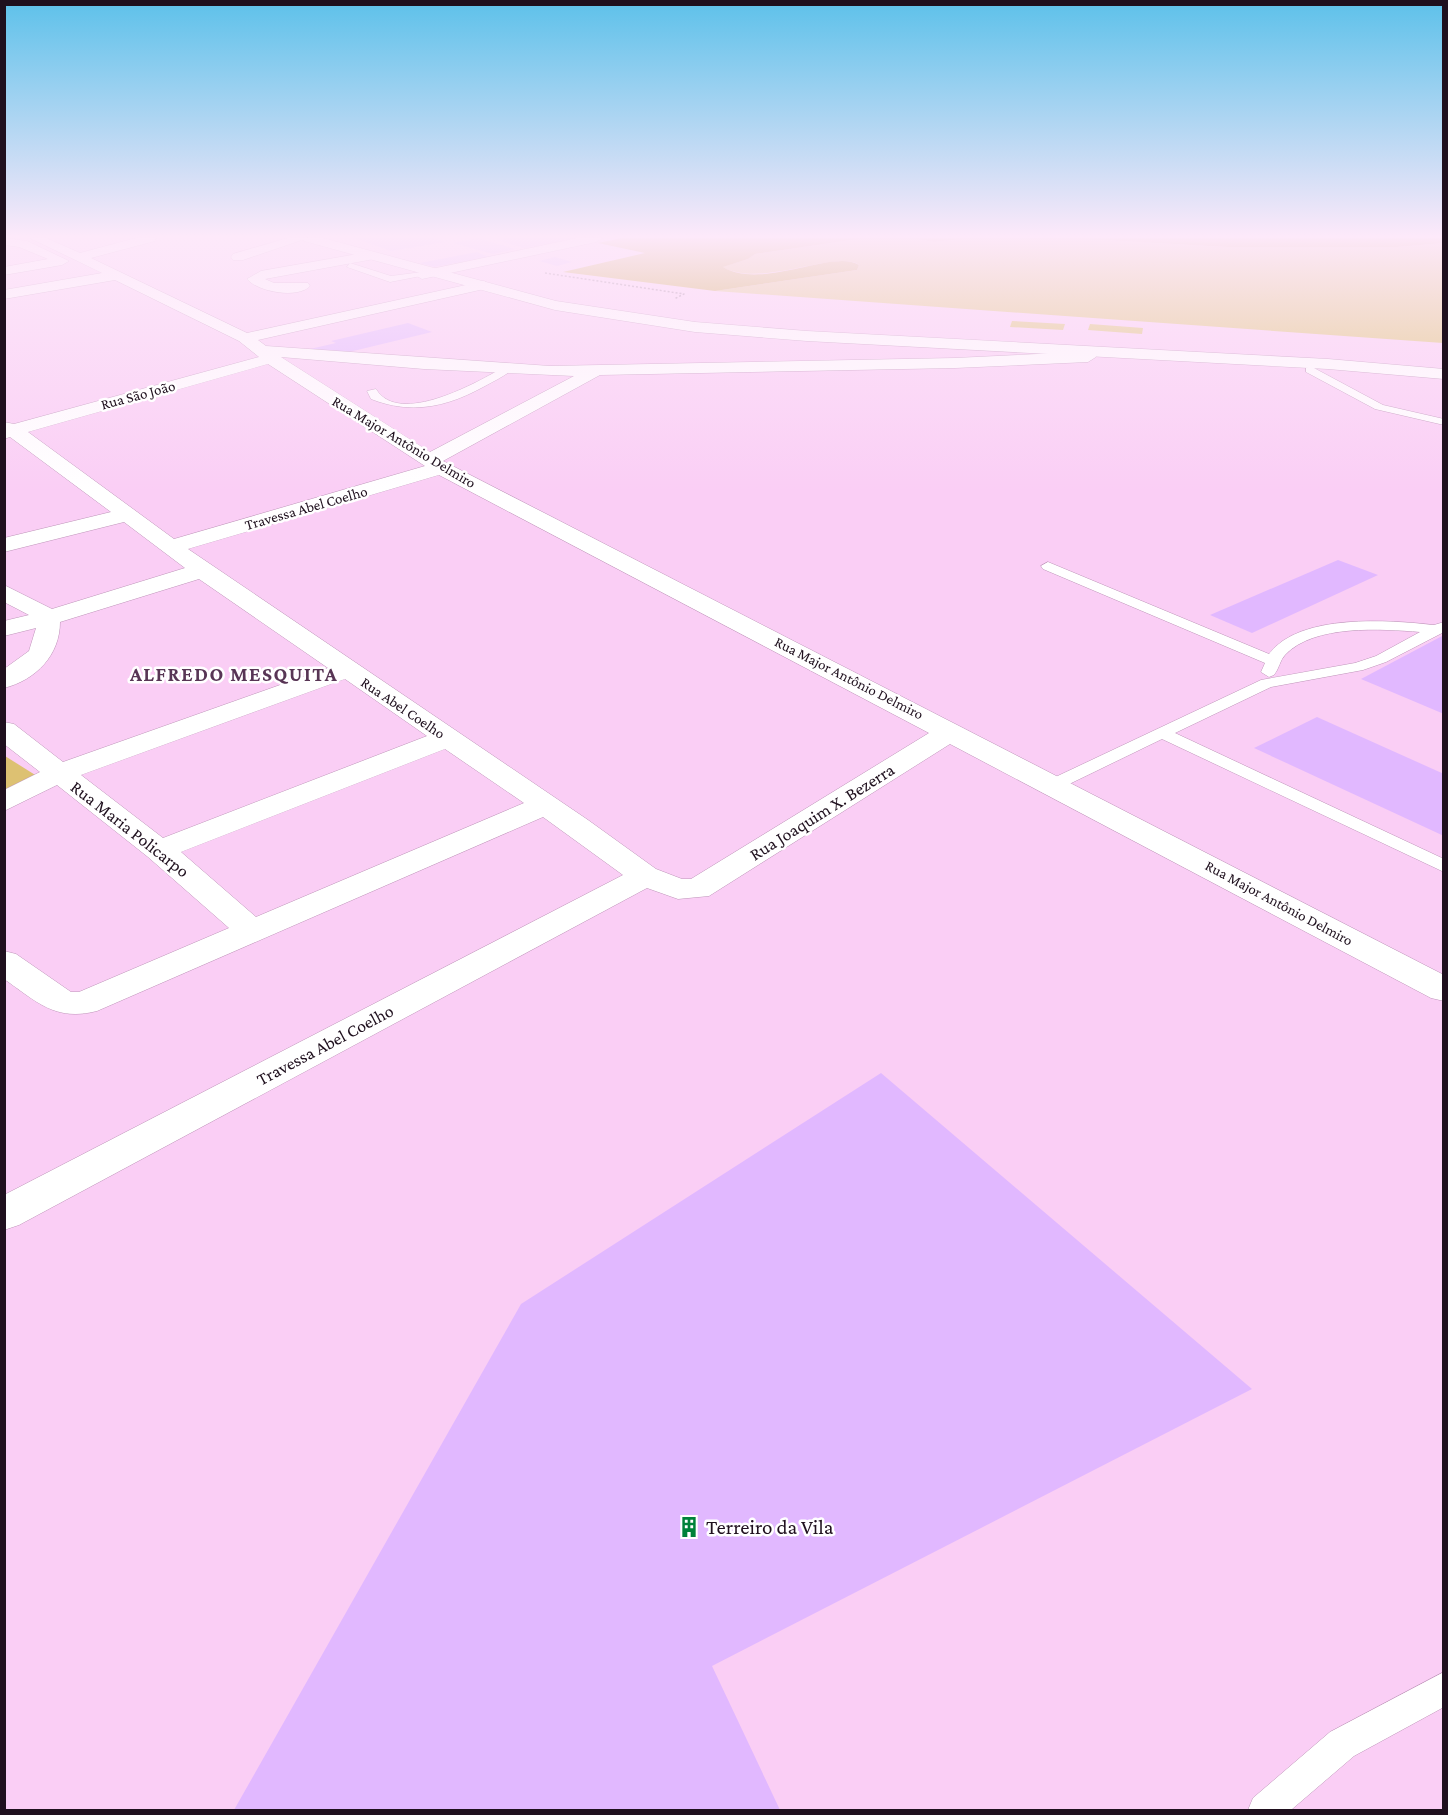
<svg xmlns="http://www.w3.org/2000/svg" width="1448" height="1815" font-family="'Crimson Pro',serif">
<rect width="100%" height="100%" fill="#facef5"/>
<g fill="#ddc172">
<path d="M865,238H911L934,242L973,238L1103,240L1227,247H1397L1443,243V343L715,291L857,270L859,265C836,249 763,289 722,267L748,259L755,254Z"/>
<polygon points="1012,321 1065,324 1063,330 1010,327"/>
<polygon points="1090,324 1143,328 1142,334 1088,330"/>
<polygon points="5,756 40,778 5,796"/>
</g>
<g fill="#c39f2e">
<path d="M622,238H865L755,254L748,259L723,267C762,291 834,248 859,265L857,270L715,291L563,272L645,253L598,243Z"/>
<polygon points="911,238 1443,238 1444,243 1397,247 1227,247 1103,240 973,238 934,242"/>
</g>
<g fill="#e1b8ff">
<polygon points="354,238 433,238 445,242 391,251"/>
<polygon points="478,238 515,249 493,254 453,243"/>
<polygon points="508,238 574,238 574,239 524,248 497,240"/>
<polygon points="477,252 489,257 434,267 420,263"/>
<polygon points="555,257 572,262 557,266 539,261"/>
<polygon points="408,323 432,332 345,353 310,349 336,343 331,341"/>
<polygon points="1338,560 1378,575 1252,633 1210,615"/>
<polygon points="1444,635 1444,714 1361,679"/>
<polygon points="1317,717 1444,774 1444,836 1254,748"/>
<polygon points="881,1073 1252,1389 712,1666 780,1810 234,1810 521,1304"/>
</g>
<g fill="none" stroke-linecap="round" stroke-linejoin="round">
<defs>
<g id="service">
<polygon points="350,263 391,276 422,272 426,275 390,282 347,267"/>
<path d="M504,367L513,369C505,376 494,381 485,386C447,407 412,415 371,399L367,391L376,389C399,427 478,382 504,367Z"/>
<polygon points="1306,368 1314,368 1383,405 1444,419 1444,425 1375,409 1306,372"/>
<path d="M1048,562L1269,654C1299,613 1390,620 1434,625L1444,622V632L1386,662L1363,670L1271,687L1175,733L1444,859V872L1162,739L1059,789H1047L1044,785L1047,781L1261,680L1355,663L1376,656L1420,632C1382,629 1314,624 1285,655C1280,660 1279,669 1274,675L1269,677L1261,672L1265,663L1043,569L1041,566Z"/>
<polygon points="1444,1672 1444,1707 1354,1756 1291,1810 1248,1810 1253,1798 1330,1732"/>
</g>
<g id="minor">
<polygon points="4,238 27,241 69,261 62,265 4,275 4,267 48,259 19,247 4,245"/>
<path d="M30,238H46L80,253L136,238H156L155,241L91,258L247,333L484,281L491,285L484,289L258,340L266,346L550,366L955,358L1080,352L1082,347H1094L1096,357L1088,362L955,368L600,375L443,461L1444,975V1001L1431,998L950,744L709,896L678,899L647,888L19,1225L4,1230V1195L623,875L543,817L97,1011C55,1022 36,1001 4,979V951L16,954L71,992H79L229,928L148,857L57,785L4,811V790L40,772L4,744V722L14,724L63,762L328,668L199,579L60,622C60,655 36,680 4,688V669L29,651L36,628L4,636V621L29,615L4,602V585L52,609L185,568L124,522L4,552V538L111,512L10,437L4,439V422L14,424L259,357L239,341L115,280L4,299V290L102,273ZM281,357L424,369L574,376L430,452ZM268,364L425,466L174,539L28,432ZM439,475L929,733L691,879H682L656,869L588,820L188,549ZM345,679L427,736L163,838L81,775ZM445,749L524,803L256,917L181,852Z"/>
<polygon points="288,238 308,238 243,260 233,260 231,257 233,254"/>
<path d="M369,252L374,253V259L265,279L274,283H308L310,286C298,299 258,292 247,279L261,271Z"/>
</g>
<polygon id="tertiary" points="578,238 603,238 596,242 422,279 415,275 422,271"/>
<polygon id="secondary" points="303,238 323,238 556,301 695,322 807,331 1328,359 1444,369 1444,379 1328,369 807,341 695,332 555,310 304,241"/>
</defs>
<use href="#service" stroke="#be95b9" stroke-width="1"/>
<use href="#minor" stroke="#be95b9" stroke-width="1"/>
<use href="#tertiary" stroke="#be95b9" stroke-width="1"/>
<use href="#secondary" stroke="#be95b9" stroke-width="1"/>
<polyline stroke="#947691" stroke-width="1.5" stroke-dasharray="2 2" stroke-linecap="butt" points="545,273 684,294 674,299"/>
<use href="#service" fill="#fff" fill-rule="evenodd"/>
<use href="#minor" fill="#fff" fill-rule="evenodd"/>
<use href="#tertiary" fill="#fff" fill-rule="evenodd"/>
<use href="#secondary" fill="#fff" fill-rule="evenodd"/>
</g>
<linearGradient id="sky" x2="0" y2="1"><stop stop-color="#5dc1ea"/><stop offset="0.48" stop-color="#fde9fa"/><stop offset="1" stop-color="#fde9fa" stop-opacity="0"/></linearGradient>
<rect width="1448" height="492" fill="url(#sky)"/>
<defs>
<symbol id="building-bare" viewBox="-9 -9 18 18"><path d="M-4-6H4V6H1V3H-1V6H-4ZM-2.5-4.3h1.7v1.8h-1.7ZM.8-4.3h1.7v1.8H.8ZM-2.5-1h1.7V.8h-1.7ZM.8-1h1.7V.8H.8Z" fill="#00813a" stroke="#fff" stroke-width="2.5" paint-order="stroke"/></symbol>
</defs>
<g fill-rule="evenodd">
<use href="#building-bare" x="674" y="1512" width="30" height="30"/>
</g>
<g text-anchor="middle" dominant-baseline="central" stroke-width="5" stroke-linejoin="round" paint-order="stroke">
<g font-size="15" fill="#1f101e" stroke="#fff">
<text transform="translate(138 395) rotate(-15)">Rua São João</text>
<text transform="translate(404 442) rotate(31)">Rua Major Antônio Delmiro</text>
<text transform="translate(306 508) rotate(-16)">Travessa Abel Coelho</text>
<text transform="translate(849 678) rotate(27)">Rua Major Antônio Delmiro</text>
<text transform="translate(403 708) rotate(34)">Rua Abel Coelho</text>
<text transform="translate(1279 903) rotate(28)">Rua Major Antônio Delmiro</text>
</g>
<g font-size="18" fill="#1f101e" stroke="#fff">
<text transform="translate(822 812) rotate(-32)">Rua Joaquim X. Bezerra</text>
<text transform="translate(130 829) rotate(38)">Rua Maria Policarpo</text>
<text transform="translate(325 1045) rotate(-28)">Travessa Abel Coelho</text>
</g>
<g font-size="20" font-weight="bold" letter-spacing="1.5" fill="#583555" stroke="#fff">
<text x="234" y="674">ALFREDO MESQUITA</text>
</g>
<g font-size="21" fill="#1f101e" stroke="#fff" text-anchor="start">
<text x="706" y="1527">Terreiro da Vila</text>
</g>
</g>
<rect width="1448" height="1815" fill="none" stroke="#1f101e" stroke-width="12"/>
</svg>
